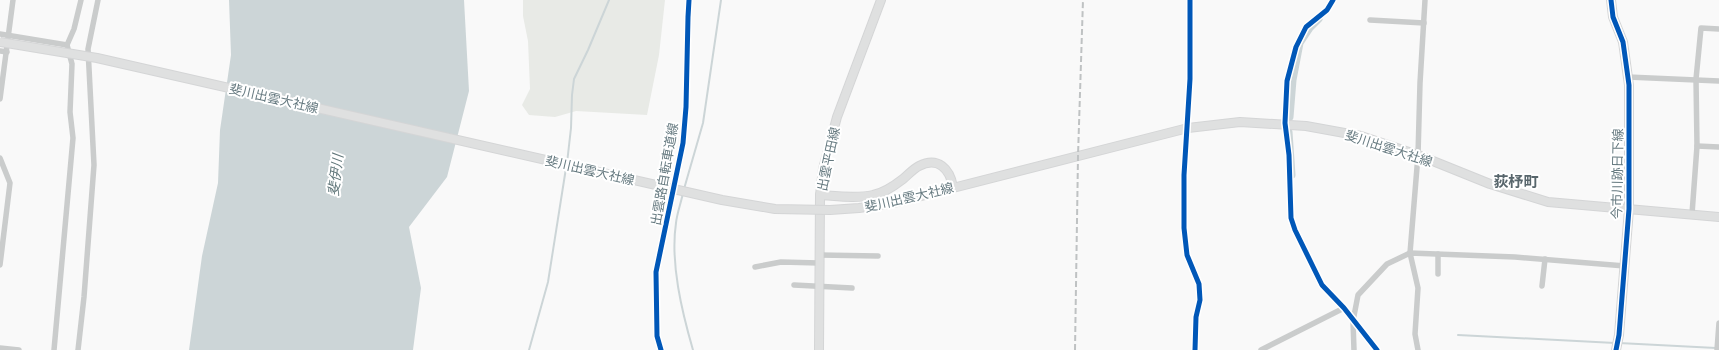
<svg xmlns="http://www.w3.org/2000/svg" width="1719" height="350" font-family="Manrope,'Noto Sans JP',sans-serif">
<rect width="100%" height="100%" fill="#f9f9f9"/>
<polygon fill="#e8eae6" points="523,0 665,0 659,55 647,115 576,111 555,117 529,115 522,105 530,89 528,41 523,16"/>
<polygon fill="#ccd5d7" points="229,0 464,0 469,91 447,177 409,227 421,288 413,350 189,350 202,256 218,183 220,130 231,55"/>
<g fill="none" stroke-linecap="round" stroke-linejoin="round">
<g stroke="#ccd5d7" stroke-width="2">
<polyline points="567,163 571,128 572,95 574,79 588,50 609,0"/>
<polyline points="684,189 703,123 721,0"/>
<path d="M683,193C681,203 677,213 676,223C670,263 682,312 693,350"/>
<polyline points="1458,335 1615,343"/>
<polyline points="1619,343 1716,348"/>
<polyline points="529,350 548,282 566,168"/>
</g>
<g stroke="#ccd5d7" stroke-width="7">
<polyline points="1290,117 1293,80 1300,43 1310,28 1319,19"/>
<polyline points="1289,132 1292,175"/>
</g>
<defs>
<g id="secondary">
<polyline points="1611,0 1613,17 1623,42 1629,85 1629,209 1619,335 1616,350"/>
<path d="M820,195C837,196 856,199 873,195C884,193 894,186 903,179C908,175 913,169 919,166C938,156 950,169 953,187"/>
<polyline points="830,210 859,208 894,203 1188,128 1240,122 1306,126 1361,136 1418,155 1490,184 1548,202 1719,217"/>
<polyline points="819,350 820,195 823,169 837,117 881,0"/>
</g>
</defs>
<use href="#secondary" stroke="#d4d5d6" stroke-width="10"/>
<g stroke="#cacccc" stroke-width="5.5">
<polyline points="1190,0 1190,79 1184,175 1184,228 1187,255 1199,284 1200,300 1196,317 1195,350"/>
<polyline points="1333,0 1327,10 1306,27 1296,47 1287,81 1285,123 1289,155 1291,218 1295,230 1322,285 1344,308 1377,350"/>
<polyline points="1370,20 1424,23"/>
<polyline points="0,34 67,45 74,29 81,0"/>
<polyline points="0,51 7,52"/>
<polyline points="1628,77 1719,81"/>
<polyline points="0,99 13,0"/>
<polyline points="1697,146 1719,147"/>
<polyline points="0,158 10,183 0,265"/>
<polyline points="1692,214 1697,146 1696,79 1701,28 1719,29"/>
<polyline points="1438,254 1438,274"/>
<polyline points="819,255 878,256"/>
<polyline points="755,267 781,262 819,263"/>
<polyline points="794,285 852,288"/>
<polyline points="1542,286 1545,259"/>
<polyline points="0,348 19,350"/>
<polyline points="54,350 73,138 70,112 72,64 67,45"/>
<polyline points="78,350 84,297 94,165 88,49 98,0"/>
<polyline points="1261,350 1344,308"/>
<polyline points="1354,350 1353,321 1358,295 1387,264 1410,253 1515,257 1625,266"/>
<polyline points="1418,350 1415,334 1418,288 1410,253 1418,155 1420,83 1425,0"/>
<polyline points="1717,350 1719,323"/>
</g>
<use href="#secondary" stroke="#dfe0e0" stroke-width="8"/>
<polyline stroke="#bfc2c3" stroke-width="2" stroke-dasharray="6 3" stroke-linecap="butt" points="1075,350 1078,156 1083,0"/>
<defs>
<polyline id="secondary-bridge" points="0,42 97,58 722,200 775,209 830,210"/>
</defs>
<use href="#secondary-bridge" stroke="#d4d5d6" stroke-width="10" stroke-linecap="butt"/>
<use href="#secondary-bridge" stroke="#dfe0e0" stroke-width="8"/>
<defs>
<g id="cycleway">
<polyline points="1190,0 1190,79 1184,175 1184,228 1187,255 1199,284 1200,300 1196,317 1195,350"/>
<polyline points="1333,0 1327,10 1306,27 1296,47 1287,81 1285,123 1289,155 1291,218 1295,230 1322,285 1344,308 1377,350"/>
<polyline points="1611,0 1613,17 1623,42 1629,85 1629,209 1619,335 1616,350"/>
<polyline points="661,350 657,336 656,272 683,143 686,107 688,17 689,0"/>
</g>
</defs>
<use href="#cycleway" stroke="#fff" stroke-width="8"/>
<use href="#cycleway" stroke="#0057b8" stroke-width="5"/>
</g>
<g text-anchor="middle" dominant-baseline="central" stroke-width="4" stroke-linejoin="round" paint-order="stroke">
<g font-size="13" fill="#667a80" stroke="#fff">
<text transform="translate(274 98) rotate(13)">斐川出雲大社線</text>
<text transform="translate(1389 148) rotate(18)">斐川出雲大社線</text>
<text transform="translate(828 159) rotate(-78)">出雲平田線</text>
<text transform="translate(590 170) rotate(13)">斐川出雲大社線</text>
<text transform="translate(664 174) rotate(-80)">出雲路自転車道線</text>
<text transform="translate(1617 174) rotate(-89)">今市川跡日下線</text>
<text transform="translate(909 197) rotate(-13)">斐川出雲大社線</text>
</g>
<g font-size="14" font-style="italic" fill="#61777a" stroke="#fff">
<text transform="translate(335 175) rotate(-83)">斐伊川</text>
</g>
<g font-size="15" font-weight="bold" fill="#58666c" stroke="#fff">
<text x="1516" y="181">荻杼町</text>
</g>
</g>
</svg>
